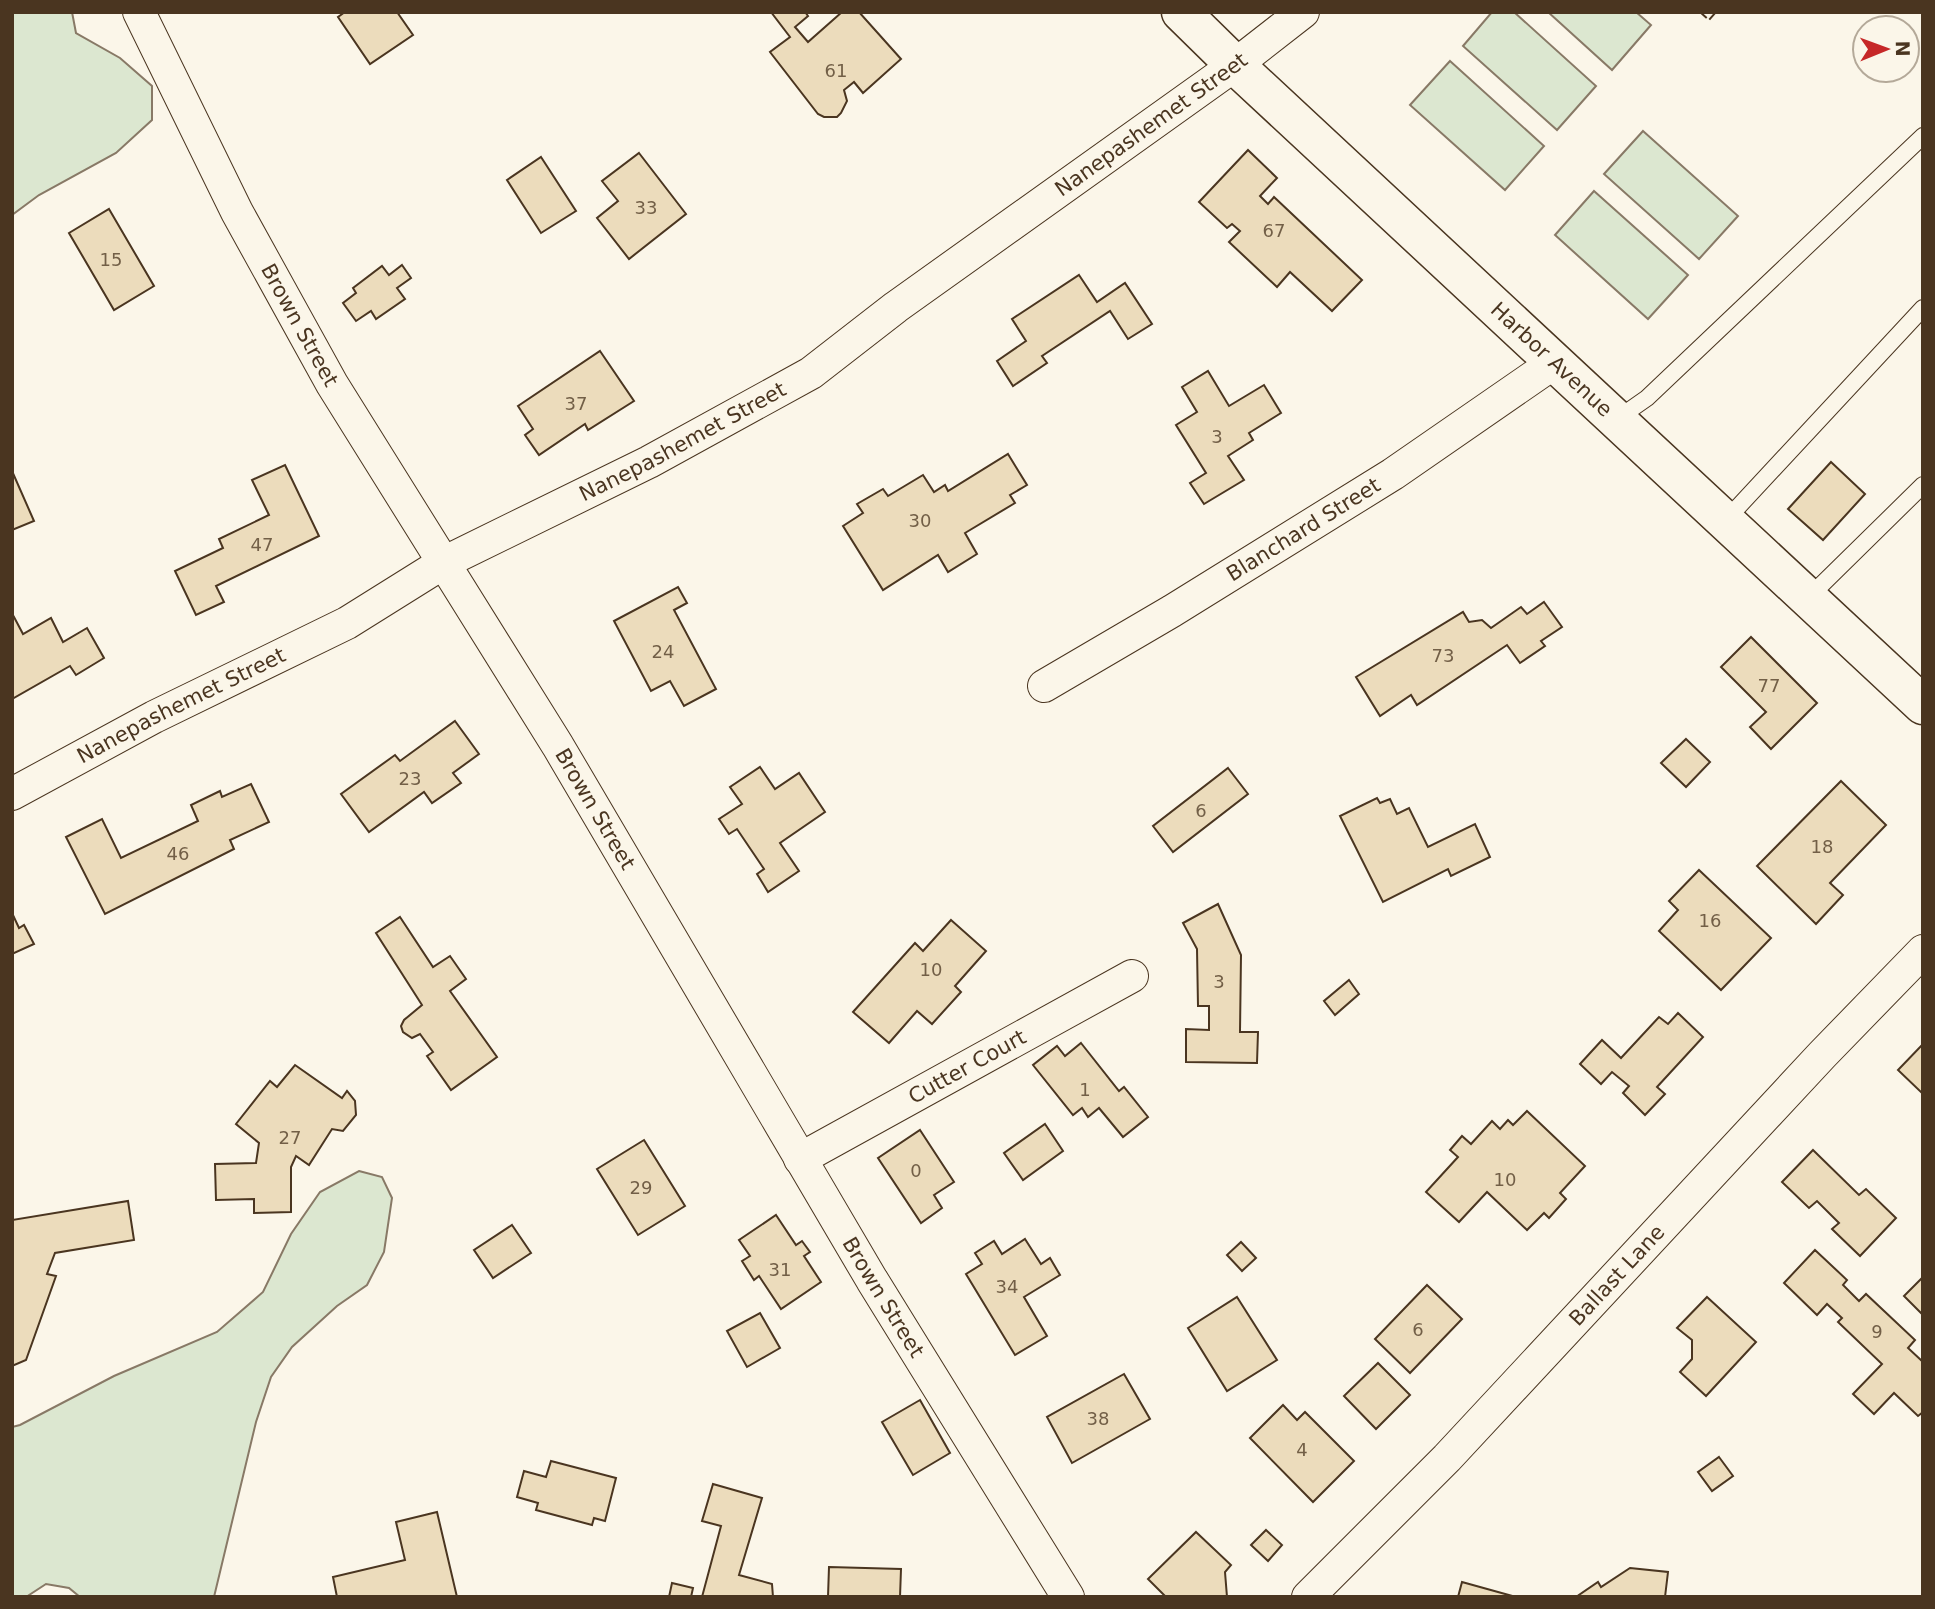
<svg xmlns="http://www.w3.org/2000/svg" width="1935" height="1609" font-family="'DejaVu Sans',sans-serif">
<rect width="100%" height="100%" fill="#fbf6e9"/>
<g fill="#dce7d0" stroke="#887966" stroke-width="2">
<polygon points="12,12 72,12 76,33 120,58 152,86 152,120 116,153 39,195 12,215"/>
<polygon points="1492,12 1514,12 1596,86 1557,130 1463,46"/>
<polygon points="1548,12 1636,12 1651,25 1612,70"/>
<polygon points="1450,61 1544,146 1505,190 1410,105"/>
<polygon points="1643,131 1738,216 1699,259 1604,174"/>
<polygon points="1594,191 1688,275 1648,319 1555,235"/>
<polygon points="359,1171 382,1177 392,1198 384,1252 367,1285 337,1306 292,1347 271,1377 256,1422 214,1597 80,1597 69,1588 46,1584 26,1597 12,1597 12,1427 20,1425 114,1376 217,1332 263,1292 291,1234 320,1192"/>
</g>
<g fill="#ecdcbc" stroke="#4a3520" stroke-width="2">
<polygon points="345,12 397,12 413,35 370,64 338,17"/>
<polygon points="771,12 805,12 808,16 795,27 808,42 842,12 859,12 901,59 863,93 854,82 844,90 847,101 841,113 837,117 824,117 818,114 770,52 790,37"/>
<polygon points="1248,150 1277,178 1260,196 1268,204 1274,197 1362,280 1332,311 1290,272 1277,287 1229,242 1240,231 1232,224 1227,228 1199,202"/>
<polygon points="639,153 686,214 629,259 597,218 618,201 602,181"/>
<polygon points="541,157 576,211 541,233 507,180"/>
<polygon points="109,209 154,286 114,310 69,233"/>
<polygon points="402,265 411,278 397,288 405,299 376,319 371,311 356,321 343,303 356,293 353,288 382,266 389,275"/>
<polygon points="1079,275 1097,302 1125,283 1152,324 1128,339 1110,311 1042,356 1047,363 1013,386 997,361 1026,341 1012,319"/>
<polygon points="600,351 634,401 588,430 585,424 539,455 525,435 533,429 518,406"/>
<polygon points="1208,371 1229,406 1264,385 1281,413 1249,433 1253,440 1228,456 1244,480 1204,504 1190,483 1206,473 1176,425 1197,412 1182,387"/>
<polygon points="1008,454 1027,485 1010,495 1015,503 965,533 977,554 948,572 938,555 883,590 843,526 863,513 857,504 883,489 888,496 923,475 934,492 945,485 948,491"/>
<polygon points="1831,462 1865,494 1823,540 1788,509"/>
<polygon points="285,465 319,536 216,586 224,602 196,615 175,571 223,548 219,539 269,515 252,480"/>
<polygon points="12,471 34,521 12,530"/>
<polygon points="678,587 687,603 674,610 716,689 684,706 670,681 651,691 614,621"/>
<polygon points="1544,602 1562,627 1541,641 1545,646 1520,663 1507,645 1417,705 1411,695 1380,716 1356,677 1463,612 1469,622 1482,620 1491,628 1521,607 1527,614"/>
<polygon points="14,617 23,634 51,618 63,642 87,628 104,658 76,675 70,666 12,699 12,619"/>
<polygon points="1751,637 1817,703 1771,749 1750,727 1766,712 1721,667"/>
<polygon points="455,721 479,754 453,773 461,783 432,803 424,792 369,832 341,794 395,755 400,761"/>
<polygon points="1686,739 1710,762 1686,787 1661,763"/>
<polygon points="760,767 775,789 799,773 825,812 780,843 799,871 768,892 757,874 764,869 737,829 729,834 719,819 742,804 730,787"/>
<polygon points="1228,768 1248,794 1173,852 1153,826"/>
<polygon points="1841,781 1886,825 1830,883 1843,895 1816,924 1757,866"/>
<polygon points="251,784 269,822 230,840 234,849 105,914 66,837 102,819 121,858 198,821 191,805 220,791 222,797"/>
<polygon points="1377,798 1380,803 1390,799 1397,814 1409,808 1428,847 1475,824 1490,857 1451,876 1448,869 1383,902 1340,816"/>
<polygon points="1699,870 1771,938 1721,990 1659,931 1678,910 1669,901"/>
<polygon points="1218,904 1241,955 1240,1032 1258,1032 1257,1063 1186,1062 1186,1029 1209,1030 1209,1006 1198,1006 1197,949 1183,923"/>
<polygon points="12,913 19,928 24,925 34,944 12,954"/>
<polygon points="400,917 433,967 450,956 466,979 450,991 497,1057 451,1090 427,1056 433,1052 420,1034 412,1038 403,1032 401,1026 404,1020 422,1005 376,933"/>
<polygon points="951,920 986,951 955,986 961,992 932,1024 917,1011 889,1043 853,1012 915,943 923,951"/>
<polygon points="1349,980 1359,994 1335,1015 1324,1001"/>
<polygon points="1678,1013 1703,1037 1657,1087 1665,1094 1645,1115 1623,1093 1629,1086 1612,1072 1601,1084 1580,1064 1602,1040 1621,1058 1659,1017 1668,1024"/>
<polygon points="1081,1043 1119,1091 1124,1087 1148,1117 1123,1137 1099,1108 1088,1117 1082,1108 1073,1115 1033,1065 1057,1046 1065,1056"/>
<polygon points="1923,1044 1923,1094 1898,1070"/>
<polygon points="295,1065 342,1098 347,1091 355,1101 356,1115 343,1131 332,1129 309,1165 296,1156 291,1167 291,1212 254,1213 254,1199 216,1200 215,1164 256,1163 259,1143 236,1124 270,1081 277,1087"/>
<polygon points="1527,1111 1585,1166 1560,1193 1566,1199 1549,1218 1544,1213 1527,1230 1487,1192 1459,1222 1426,1192 1458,1157 1450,1150 1462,1136 1471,1144 1492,1121 1500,1129 1508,1120 1513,1125"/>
<polygon points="1045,1124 1063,1151 1023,1180 1004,1153"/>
<polygon points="920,1130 954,1182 934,1195 942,1208 921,1223 878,1158"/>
<polygon points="644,1140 685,1206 638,1235 597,1169"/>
<polygon points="1813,1150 1859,1195 1866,1189 1896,1218 1860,1256 1832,1229 1839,1223 1817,1201 1809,1208 1782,1182"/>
<polygon points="128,1201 134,1240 55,1253 47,1274 56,1276 26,1360 12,1366 12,1220"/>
<polygon points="776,1215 796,1245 802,1241 810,1252 804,1256 821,1282 781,1309 759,1276 754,1280 742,1261 750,1256 739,1240"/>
<polygon points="512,1225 531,1253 493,1278 474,1250"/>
<polygon points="1025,1239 1041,1264 1050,1258 1060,1275 1024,1297 1047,1336 1015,1355 966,1274 982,1264 975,1253 994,1241 1002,1254"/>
<polygon points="1241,1242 1256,1258 1242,1271 1227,1255"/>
<polygon points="1815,1250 1847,1280 1843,1285 1859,1301 1866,1294 1915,1340 1908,1348 1923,1362 1923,1412 1918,1416 1894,1393 1874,1414 1853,1394 1882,1364 1838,1322 1842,1318 1827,1304 1817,1315 1784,1283"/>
<polygon points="1923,1277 1923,1315 1904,1296"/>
<polygon points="1427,1285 1462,1319 1410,1373 1375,1339"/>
<polygon points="1237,1297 1277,1360 1227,1391 1188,1328"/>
<polygon points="1707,1297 1756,1342 1706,1396 1680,1372 1692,1359 1692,1340 1677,1328"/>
<polygon points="760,1313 780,1348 747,1367 727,1331"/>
<polygon points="1378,1363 1410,1395 1376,1429 1344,1396"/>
<polygon points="1124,1374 1150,1419 1072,1463 1047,1417"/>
<polygon points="920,1400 950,1453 913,1475 882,1422"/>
<polygon points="1283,1405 1297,1420 1305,1412 1354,1461 1313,1502 1250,1438"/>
<polygon points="1719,1457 1733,1476 1712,1491 1698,1472"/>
<polygon points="551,1461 616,1478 605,1521 594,1518 592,1525 536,1510 538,1503 517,1497 524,1471 546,1477"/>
<polygon points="713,1484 762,1498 739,1575 772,1584 773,1597 702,1597 721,1526 702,1521"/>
<polygon points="437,1512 457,1597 337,1597 333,1577 405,1560 396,1522"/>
<polygon points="1266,1530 1282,1545 1268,1561 1251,1545"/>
<polygon points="1196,1532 1231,1565 1225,1572 1227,1597 1166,1597 1148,1579"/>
<polygon points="829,1567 901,1569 900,1597 828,1597"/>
<polygon points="1630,1568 1668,1572 1665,1597 1576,1597 1598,1582 1601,1587"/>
<polygon points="1462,1582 1516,1597 1458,1597"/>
<polygon points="672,1583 693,1588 691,1597 669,1597"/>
</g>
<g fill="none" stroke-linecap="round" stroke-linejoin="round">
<defs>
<g id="service">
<polyline points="1617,419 1647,398 1923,136"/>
<polyline points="1725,521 1923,308"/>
<polyline points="1809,597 1923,485"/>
</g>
<g id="minor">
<path id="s1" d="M139,12L237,212L332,384L558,746L872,1280L1068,1597"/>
<path id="s2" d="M1044,686L1172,611L1393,474L1555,362"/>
<path id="s3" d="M12,794L154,717L347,623L443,563L649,462L811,373L896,307L1235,65L1303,12"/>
<path id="s4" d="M800,1159L1132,976"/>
<path id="s5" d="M1308,1597L1447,1458L1822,1055L1923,951"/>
</g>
<g id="secondary">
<path id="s6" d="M1181,12L1235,65L1923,705"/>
</g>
</defs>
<use href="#service" stroke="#4a3520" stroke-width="18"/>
<use href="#minor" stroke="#4a3520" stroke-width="34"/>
<use href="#secondary" stroke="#4a3520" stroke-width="41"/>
<use href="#service" stroke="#fbf6e9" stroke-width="16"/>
<use href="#minor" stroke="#fbf6e9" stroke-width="32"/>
<use href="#secondary" stroke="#fbf6e9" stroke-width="38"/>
<polyline stroke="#4a3520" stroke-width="2" stroke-dasharray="9 3.5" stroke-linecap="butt" points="1700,12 1709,20 1716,12"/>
</g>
<g text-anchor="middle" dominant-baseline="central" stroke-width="5" stroke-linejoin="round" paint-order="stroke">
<g font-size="18" fill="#725f47">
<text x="836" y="70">61</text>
<text x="646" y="207">33</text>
<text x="1274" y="230">67</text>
<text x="111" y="259">15</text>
<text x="576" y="403">37</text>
<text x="1217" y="436">3</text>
<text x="920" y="520">30</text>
<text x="262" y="544">47</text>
<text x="663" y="651">24</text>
<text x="1443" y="655">73</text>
<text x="1769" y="685">77</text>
<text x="410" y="778">23</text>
<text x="1201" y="810">6</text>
<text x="1822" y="846">18</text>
<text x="178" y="853">46</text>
<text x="1710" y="920">16</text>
<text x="931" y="969">10</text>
<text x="1219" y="981">3</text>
<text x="1085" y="1089">1</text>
<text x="290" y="1137">27</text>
<text x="916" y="1170">0</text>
<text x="1505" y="1179">10</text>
<text x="641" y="1187">29</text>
<text x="780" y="1269">31</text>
<text x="1007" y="1286">34</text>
<text x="1418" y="1329">6</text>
<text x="1877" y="1331">9</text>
<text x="1098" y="1418">38</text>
<text x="1302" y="1449">4</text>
</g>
<g font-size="21" fill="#4a3520" stroke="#fbf6e9">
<text stroke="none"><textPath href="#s3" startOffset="1325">Nanepashemet Street</textPath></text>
<text stroke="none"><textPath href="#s1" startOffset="352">Brown Street</textPath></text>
<text stroke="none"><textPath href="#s6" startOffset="508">Harbor Avenue</textPath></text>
<text stroke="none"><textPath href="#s3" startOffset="758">Nanepashemet Street</textPath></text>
<text stroke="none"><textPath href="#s2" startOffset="303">Blanchard Street</textPath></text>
<text stroke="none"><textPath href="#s3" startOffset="191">Nanepashemet Street</textPath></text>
<text stroke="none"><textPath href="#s1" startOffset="919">Brown Street</textPath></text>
<text stroke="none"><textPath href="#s4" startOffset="191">Cutter Court</textPath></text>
<text stroke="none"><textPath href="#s5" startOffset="446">Ballast Lane</textPath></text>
<text stroke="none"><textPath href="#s1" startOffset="1486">Brown Street</textPath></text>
</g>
</g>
<rect width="1935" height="1609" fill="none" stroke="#4a3520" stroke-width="28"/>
<g transform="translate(1886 49) rotate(89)"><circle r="33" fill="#fbf6e9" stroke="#b4a999" stroke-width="2"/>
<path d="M0-5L12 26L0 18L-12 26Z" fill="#c62828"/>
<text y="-10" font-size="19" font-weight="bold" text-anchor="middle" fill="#4a3520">N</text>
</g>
</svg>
